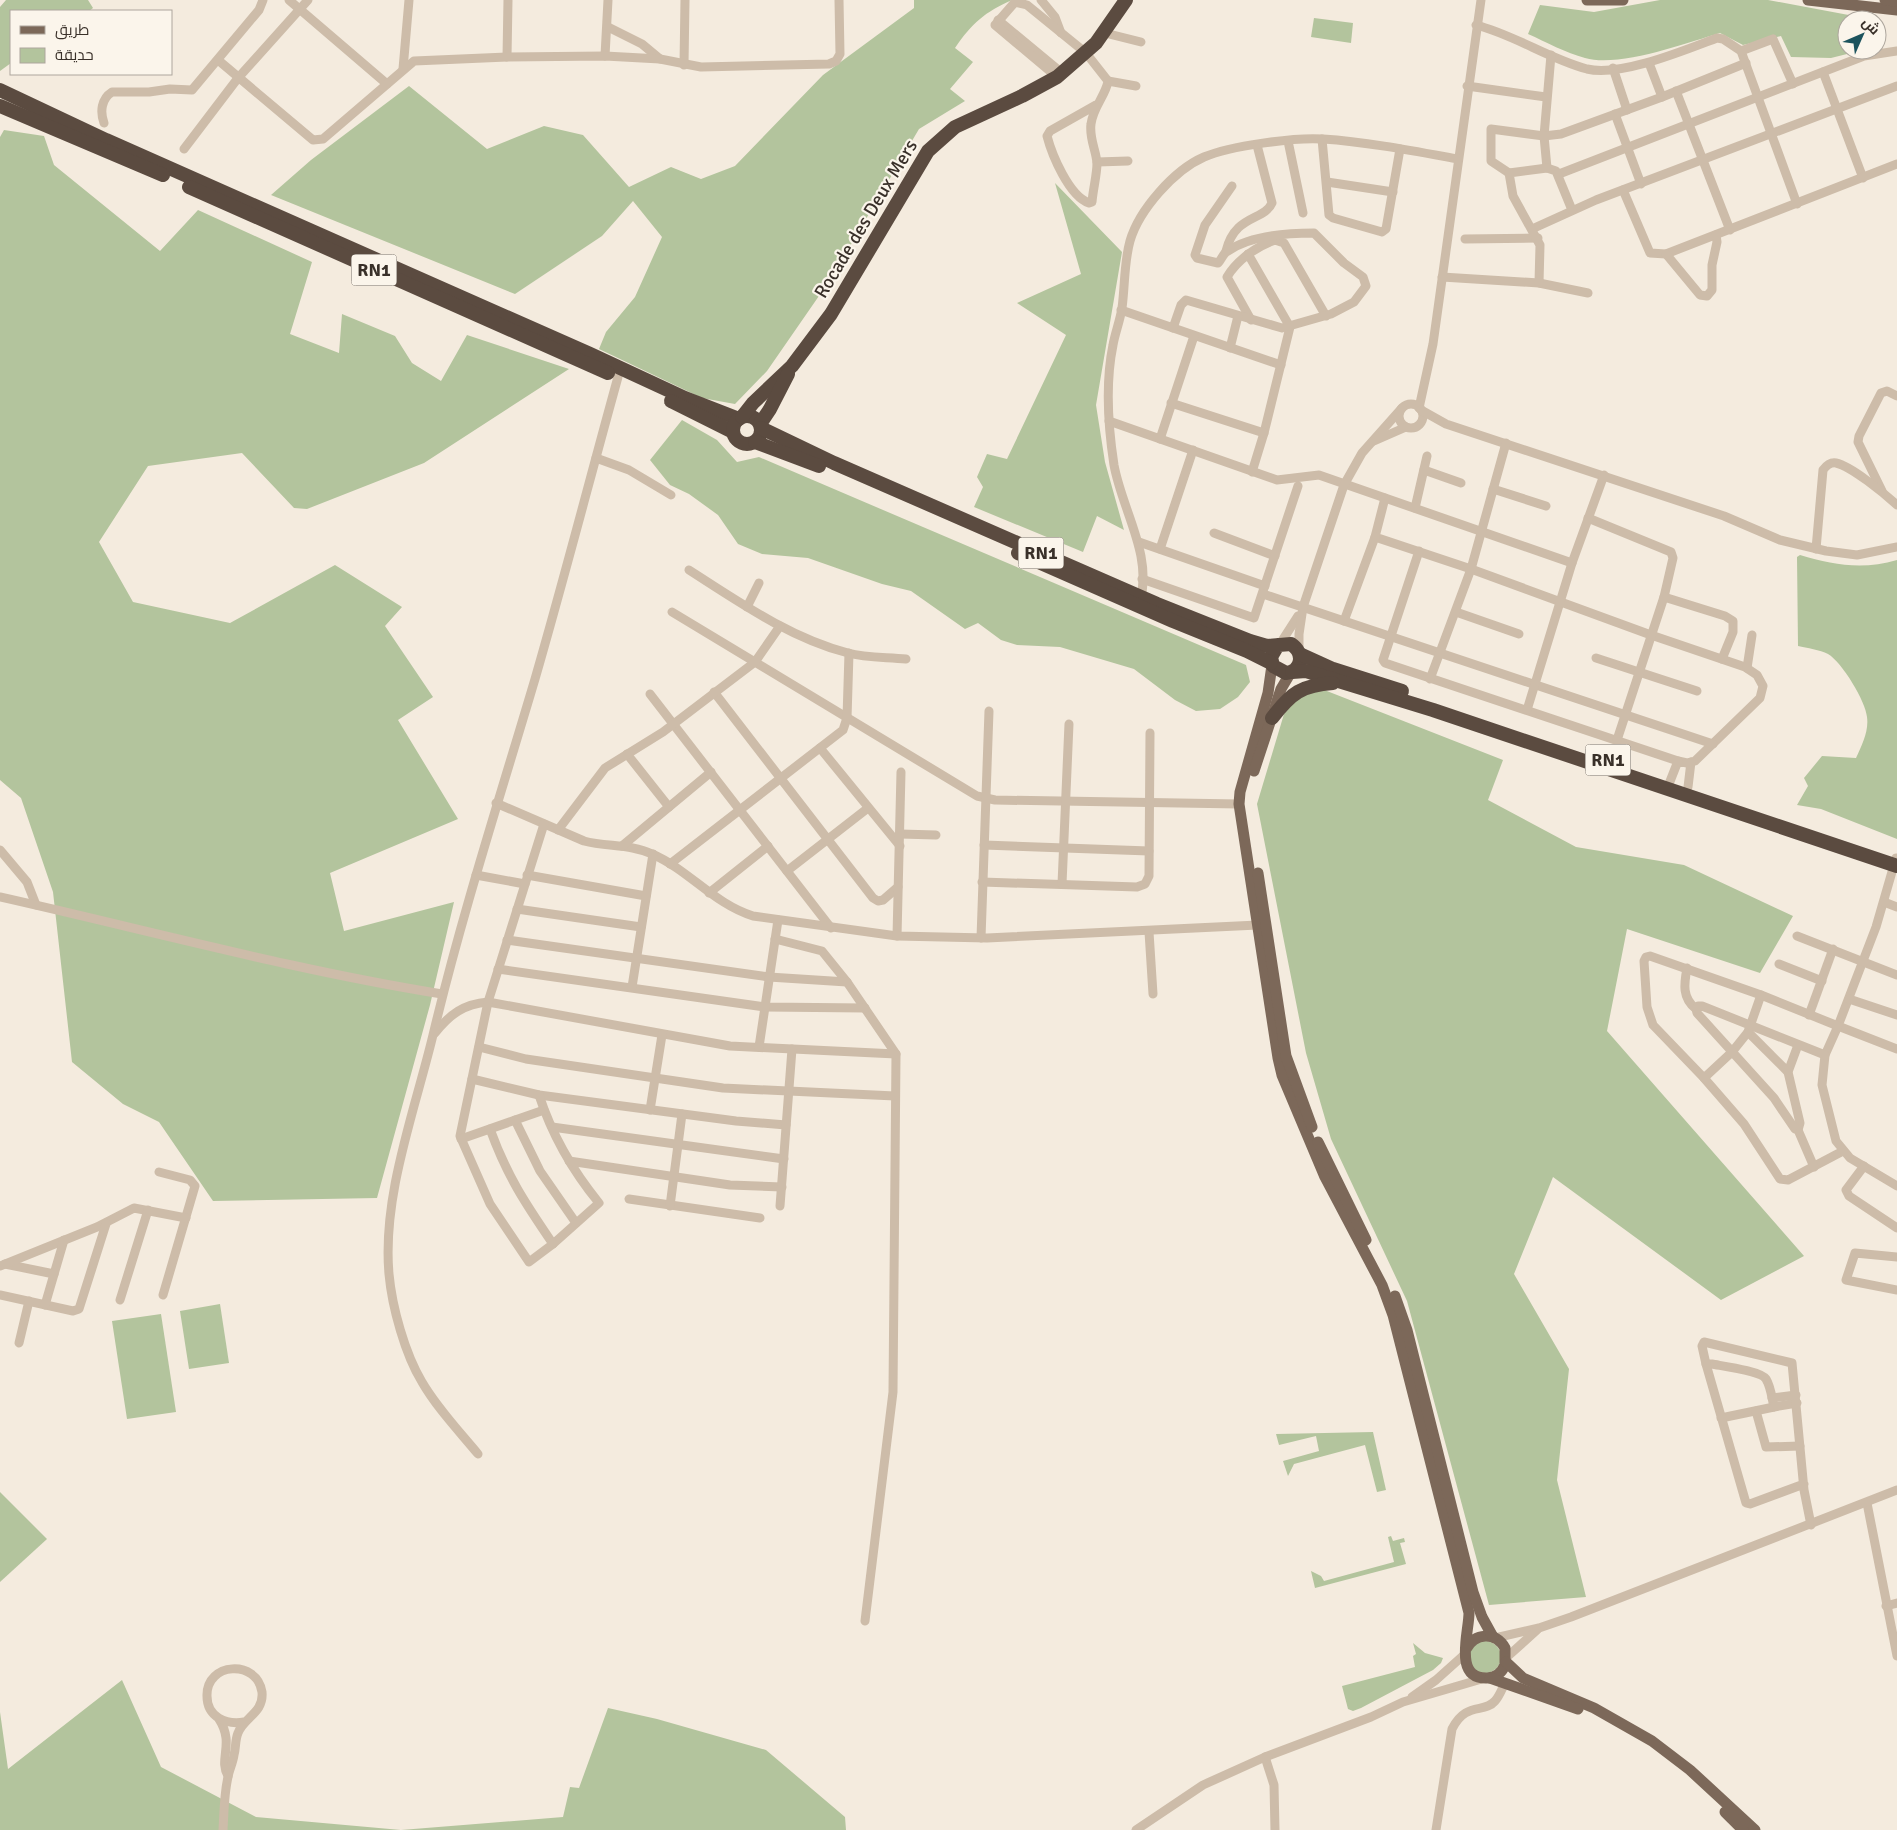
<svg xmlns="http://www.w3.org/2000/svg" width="1897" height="1830" font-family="Signika,Cairo,sans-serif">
<rect width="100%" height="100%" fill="#f4ebde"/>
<g fill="#b3c49d">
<polygon points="6,0 88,0 93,8 89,11 11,11 11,63 0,71 0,7"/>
<path d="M914,0H1012C985,12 972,23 955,48L973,62L950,89L965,101L919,129L830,280L767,371L735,404L702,398L599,349L606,332L635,297L662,237L633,201L602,236L515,294L271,195L311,160L409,86L487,149L544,126L583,135L629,187L671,167L701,179L735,166L823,75L914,8Z"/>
<path d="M1660,0H1768L1870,19L1847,20V50H1863L1831,58L1791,57L1781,36L1743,45L1720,33C1686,43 1619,68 1585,58C1566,53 1546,42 1528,34L1540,5L1594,12Z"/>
<polygon points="1314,18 1353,23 1351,43 1311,37"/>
<polygon points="4,130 44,136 54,165 160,251 198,210 312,262 290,334 339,353 342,314 395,336 412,363 441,381 467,335 569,369 424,463 307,509 294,508 242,453 148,466 99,542 133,602 230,623 335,565 402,607 385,626 433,697 398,720 458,819 330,873 344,931 454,902 430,1005 377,1198 213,1201 159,1122 123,1104 72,1062 53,892 21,798 0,780 0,137"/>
<polygon points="1055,183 1122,252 1096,405 1105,462 1124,530 1097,516 1083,552 974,507 983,487 977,477 987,454 1007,459 1066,335 1017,303 1081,274"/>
<polygon points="682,420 717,440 737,462 759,457 1246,665 1250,682 1238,697 1220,709 1196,711 1175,700 1134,669 1060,647 1017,645 1001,640 978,623 965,629 911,591 882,584 808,558 762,554 738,544 718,515 689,494 670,485 650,460"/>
<path d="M1800,555C1833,565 1863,570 1897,560V839L1821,809L1797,805L1808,786L1804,778L1822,756L1856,758C1862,745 1869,731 1867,717C1866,702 1842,662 1828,654C1820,650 1807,648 1798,646L1797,557Z"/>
<polygon points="1309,684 1503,760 1488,800 1576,847 1684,865 1793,916 1760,973 1627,929 1607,1031 1804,1256 1721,1300 1553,1177 1514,1274 1569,1369 1557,1480 1586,1597 1489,1605 1407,1301 1331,1139 1306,1053 1257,804 1284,714"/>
<polygon points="220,1304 229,1363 189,1369 180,1311"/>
<polygon points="161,1314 176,1412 127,1419 112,1321"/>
<polygon points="1373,1432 1386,1490 1377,1492 1365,1445 1294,1464 1288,1476 1283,1461 1319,1451 1316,1436 1279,1445 1276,1434"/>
<polygon points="0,1492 47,1539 0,1582"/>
<polygon points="1391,1536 1393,1541 1404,1538 1405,1542 1400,1543 1406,1564 1315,1588 1311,1571 1321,1576 1324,1581 1394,1562 1388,1537"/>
<circle cx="1485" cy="1657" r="16"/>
<polygon points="1413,1643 1425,1653 1443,1658 1441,1663 1433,1670 1361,1708 1353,1711 1348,1709 1342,1686 1415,1667 1413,1656 1416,1654"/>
<polygon points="122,1680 161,1767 256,1817 401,1830 563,1817 570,1787 579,1788 608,1708 657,1719 766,1750 845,1817 846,1830 0,1830 0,1712 8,1769"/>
</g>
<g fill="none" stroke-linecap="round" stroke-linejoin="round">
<g stroke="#cdbca9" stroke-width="9">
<polyline points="289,0 387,84"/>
<polyline points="1041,0 1055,17 1061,33"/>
<polyline points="998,20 1062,73"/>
<path d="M1476,25C1515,35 1549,59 1587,69C1621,77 1685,50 1717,38L1723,39L1741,51L1797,204"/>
<polyline points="608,27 642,44 660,59"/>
<polyline points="1105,33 1141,42"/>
<polyline points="1741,51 1773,39 1793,84"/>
<polyline points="605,56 608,0"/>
<polyline points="507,57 508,0"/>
<polyline points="218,60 313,140 323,139 414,61 507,57 605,56 660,59 701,67 829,64 836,61 840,54 839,0"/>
<polyline points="1649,63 1662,97"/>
<polyline points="684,65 685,0"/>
<polyline points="1613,68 1627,110"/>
<polyline points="403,69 409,0"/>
<polyline points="1823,72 1863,178"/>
<path d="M1057,77L995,25L1015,2L1027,5L1086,53L1108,81C1106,95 1093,107 1091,124C1089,138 1096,150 1097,163C1097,175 1093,189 1092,202L1089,203C1069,196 1052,155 1047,136L1050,131L1096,105"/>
<polyline points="1108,81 1136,86"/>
<polyline points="1467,86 1546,97"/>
<polyline points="1676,91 1730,230"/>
<polyline points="1615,114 1641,184"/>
<path d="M104,123C100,112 101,99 112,92H149L170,89L192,90L259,10L263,0"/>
<polyline points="1322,139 1329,215 1333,218 1382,232 1386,229 1400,149"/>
<polyline points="1288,141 1303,213"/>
<polyline points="184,149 238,78 308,0"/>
<polyline points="1097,162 1128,161"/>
<polyline points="1547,168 1544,136 1551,55"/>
<polyline points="1509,173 1491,161 1491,129 1544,136 1561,134 1662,97 1746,63"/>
<polyline points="1559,174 1864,56 1897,51"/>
<polyline points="1327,182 1393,192"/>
<polyline points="1623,190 1650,253 1666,254 1897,164"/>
<polyline points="1532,229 1596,200 1897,86"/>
<polyline points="1465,239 1538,238"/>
<path d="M1226,251C1235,214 1264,221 1272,203L1257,145"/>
<polyline points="1248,254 1290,327 1264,433 1252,472"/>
<polyline points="1666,254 1700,295 1707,296 1712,290 1712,265 1717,242 1716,235"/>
<polyline points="1442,277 1539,283 1588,293"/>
<polyline points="1539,283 1540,245 1513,196 1509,173 1547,168 1556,171 1572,210"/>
<polyline points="1121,310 1281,365"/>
<path d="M1251,320L1227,277C1237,260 1257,246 1275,240L1284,243L1326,316"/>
<path d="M1173,328L1181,305L1186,300L1282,328L1331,314L1354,302L1366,286L1363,277L1344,263L1314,233C1288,233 1250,236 1228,251C1223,253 1222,259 1218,263L1197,258L1195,255L1205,225L1232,186"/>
<polyline points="1230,348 1238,316"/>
<polyline points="1171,403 1264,433"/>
<circle cx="1411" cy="416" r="12"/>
<polyline points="1419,408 1433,344 1481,0"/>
<polyline points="1421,410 1446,424 1724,516 1780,540 1826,551 1857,555 1897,547"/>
<polyline points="1109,421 1277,480 1319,475 1572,563"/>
<polyline points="1160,439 1194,336"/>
<polyline points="1374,441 1406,427"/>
<polyline points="596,458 629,470 671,495"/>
<polyline points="1424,470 1461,483"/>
<polyline points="1493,489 1546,506"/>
<polyline points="1882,491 1858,442 1859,436 1881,393 1887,391 1897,396"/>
<polyline points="1385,498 1375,537 1471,569 1651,635 1745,667 1757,675 1763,686 1760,698 1695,761 1687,763 1678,761 1667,789"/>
<polyline points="1415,508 1427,456"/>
<polyline points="1588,518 1671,552 1673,558 1664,597"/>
<polyline points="1214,533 1275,556"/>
<polyline points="1139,542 1265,586"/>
<polyline points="1160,549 1193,450"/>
<path d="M1816,549L1823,470C1826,466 1830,462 1836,463C1851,466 1885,494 1897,505"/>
<polyline points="1419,551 1383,660 1385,663 1678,761"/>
<path d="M689,570C739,602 790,638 848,653C866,658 887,657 906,659"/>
<polyline points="1142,579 1254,618 1298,486"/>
<polyline points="1263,594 1713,744"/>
<path d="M1140,601C1153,555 1122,510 1114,465C1108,426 1105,384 1113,345C1115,333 1120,321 1122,308C1125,286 1124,262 1130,241C1139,210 1174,170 1204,157C1230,146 1295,137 1323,139C1368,142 1414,151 1458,159"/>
<polyline points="747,607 759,583"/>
<polyline points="672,612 977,796 995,800 1239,804"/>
<polyline points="1456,612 1519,634"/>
<polyline points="1344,621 1375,537"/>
<polyline points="1280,644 1298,616"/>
<polyline points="1299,651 1299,634 1303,607 1344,485 1362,453 1402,408"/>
<polyline points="1596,658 1697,691"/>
<polyline points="1747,668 1752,635"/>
<polyline points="1430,679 1471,569 1506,443"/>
<polyline points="714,692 873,898 878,901 883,900 898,887"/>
<polyline points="650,694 831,928"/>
<polyline points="1527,710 1572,563 1604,475"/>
<polyline points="1617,740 1664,597 1725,616 1733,621 1733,632 1722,659"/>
<polyline points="820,748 900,846"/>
<polyline points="627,754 669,807"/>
<polyline points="1688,787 1691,762"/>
<path d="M496,803L584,841C607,847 631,844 652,854C689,870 714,904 753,916L897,936L987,938L1258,925"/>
<polyline points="558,830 605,768 663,732 755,662 780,626"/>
<polyline points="900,834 936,835"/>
<polyline points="984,845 1149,851"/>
<polyline points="622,846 711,772"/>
<polyline points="0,850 27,882 36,905"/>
<polyline points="1896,858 1876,927 1838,1026 1897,1049"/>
<polyline points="670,864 843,730 847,718 849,653"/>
<polyline points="787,871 868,808"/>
<polyline points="476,875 525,884"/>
<polyline points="527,875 646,896"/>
<polyline points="982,882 1137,887 1145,884 1149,876 1150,733"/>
<polyline points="1062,884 1069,724"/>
<polyline points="709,893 768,846"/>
<path d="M0,897C147,930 293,970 442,994"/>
<polyline points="1884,902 1897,907"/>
<polyline points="517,909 641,927"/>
<polyline points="1149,932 1153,994"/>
<polyline points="897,936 901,772"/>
<polyline points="1797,936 1897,975"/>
<polyline points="981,938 989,711"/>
<polyline points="775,939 822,951 847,982 896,1054 893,1392 865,1621"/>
<polyline points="507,940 769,977 847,982"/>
<polyline points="1779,964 1822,981"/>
<path d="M1687,968C1684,984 1682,998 1696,1009"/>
<polyline points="498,969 765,1007 865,1008"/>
<polyline points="632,987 653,854"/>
<polyline points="1849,999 1897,1015"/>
<polyline points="1809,1015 1833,949"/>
<polyline points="1748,1032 1788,1072"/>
<path d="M435,1033C450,1014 464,1004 488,1002L730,1046L896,1054"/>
<polyline points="479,1047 526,1059 723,1088 895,1096"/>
<polyline points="759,1047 778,920"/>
<polyline points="1704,1078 1732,1052 1748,1032 1761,995"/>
<polyline points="472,1079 539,1095 736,1121 786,1125"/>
<path d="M539,1095C552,1135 572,1170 599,1203L553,1244L529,1262L490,1204L460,1136L488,1002L544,824"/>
<polyline points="650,1110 662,1035"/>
<polyline points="515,1120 540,1171 576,1223"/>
<polyline points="552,1127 784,1159"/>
<path d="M490,1129C507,1176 525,1203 553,1244"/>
<polyline points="1798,1130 1800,1123 1788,1072 1798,1045"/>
<polyline points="461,1139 544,1110"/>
<polyline points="1843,1151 1788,1180 1780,1179 1744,1124 1704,1078 1653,1025 1647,1007 1644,961 1646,957 1650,956 1761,995 1838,1026 1825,1055 1822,1085 1836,1141 1850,1158 1897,1186"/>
<polyline points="569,1161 730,1185 782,1187"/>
<polyline points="1864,1166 1846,1190 1849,1196 1897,1228"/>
<polyline points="1814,1167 1798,1130 1795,1129 1774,1098 1697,1013 1696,1009 1698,1006 1702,1006 1825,1055"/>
<polyline points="159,1172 190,1180 195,1186 163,1295"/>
<polyline points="629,1199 760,1218"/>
<polyline points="670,1206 682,1114"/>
<polyline points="780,1206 792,1049"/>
<polyline points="1897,1257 1855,1253 1846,1280 1897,1290"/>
<polyline points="5,1264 54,1274"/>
<polyline points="0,1266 97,1227 134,1208 186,1218"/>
<polyline points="0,1295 73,1311 79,1309 106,1224"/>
<polyline points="120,1300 148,1210"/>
<polyline points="45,1305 64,1240"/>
<polyline points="19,1343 29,1301"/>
<path d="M1706,1364H1712C1722,1366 1761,1371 1766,1379C1771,1387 1772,1399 1774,1407L1721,1418"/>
<polyline points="1772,1398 1796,1395"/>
<polyline points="1774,1407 1797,1403"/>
<polyline points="1756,1411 1766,1447 1800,1446"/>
<path d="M478,1454C459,1431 437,1408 422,1382C405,1354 392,1307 389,1274C382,1196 415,1110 433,1035C462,914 500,797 535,679C564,579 590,478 618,377"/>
<polyline points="1804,1484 1750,1504 1746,1503 1706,1364 1702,1346 1704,1342 1792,1363 1804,1490 1811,1525"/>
<polyline points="1867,1503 1897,1656"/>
<polyline points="1886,1606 1897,1603"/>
<polyline points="1495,1638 1539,1628 1571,1617 1897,1490"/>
<polyline points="1507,1657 1537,1630"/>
<polyline points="1412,1697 1436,1680 1465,1654"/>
<path d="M219,1719C235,1744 218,1759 228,1776"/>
<polyline points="1265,1757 1274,1785 1275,1830"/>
<path d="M223,1830C224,1813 224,1794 228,1777C229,1770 233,1763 234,1755C236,1748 235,1740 238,1733C244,1717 264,1713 262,1692C257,1659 206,1662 207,1696C207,1717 226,1725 244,1722"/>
<polyline points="1136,1830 1203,1785 1265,1757 1371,1717 1403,1702 1485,1678"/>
<path d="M1436,1830L1452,1729C1466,1701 1484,1714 1495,1701C1499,1697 1502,1689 1505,1683"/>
</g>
<g stroke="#7c6859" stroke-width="11">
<polyline points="1587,0 1623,0"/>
<polyline points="1808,0 1897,10"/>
<polyline points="1885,0 1897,1"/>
<path d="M1272,665L1268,693L1240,792L1239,804L1278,1058L1282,1075L1325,1177L1382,1285L1393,1315L1469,1613C1469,1633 1453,1679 1487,1678C1496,1678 1502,1672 1505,1665V1648C1495,1631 1475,1633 1466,1649"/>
<polyline points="1254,771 1281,689 1291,672"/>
<polyline points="1258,873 1286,1056 1312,1127"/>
<polyline points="1318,1142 1366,1240"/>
<polyline points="1395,1296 1407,1330 1473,1592 1482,1617 1493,1637"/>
<polyline points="1506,1662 1523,1678 1594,1708 1652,1741 1690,1770 1755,1830"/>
<polyline points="1490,1678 1578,1709"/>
<polyline points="1725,1812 1743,1830"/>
</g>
<g stroke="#5b4b40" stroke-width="14">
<polyline points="0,90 106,140 590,354 685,398 739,419"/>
<polyline points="0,106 163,175"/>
<polyline points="189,187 608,373"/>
<polyline points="671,401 733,432"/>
<circle cx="747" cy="430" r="14"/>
<polyline points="742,417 753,403 792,366 831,314 928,151 955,127 1022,96 1057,77 1096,43 1126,0"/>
<polyline points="760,424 770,409 788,374"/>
<path d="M761,428L834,463L1157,604L1250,641L1267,646L1291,644C1305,653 1302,671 1286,673L1273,666L1271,657L1278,645"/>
<polyline points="755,442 819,466"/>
<polyline points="1018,553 1173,621 1247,651 1271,663"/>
<polyline points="1300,654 1333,669 1402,691"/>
<polyline points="1292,672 1306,671 1433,710 1897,866"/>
<path d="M1272,718C1291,693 1302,685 1333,683"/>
</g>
</g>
<g text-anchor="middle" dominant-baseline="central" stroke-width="4.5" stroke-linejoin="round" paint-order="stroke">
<g fill="#fbf5eb" stroke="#736b63" stroke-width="1">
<rect x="351.5" y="254.5" width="45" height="31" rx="4"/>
<rect x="1018.5" y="537.5" width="45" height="31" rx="4"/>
<rect x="1585.5" y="744.5" width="45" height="31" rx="4"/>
</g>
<g font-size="18" font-weight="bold" fill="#393029">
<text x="374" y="270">RN1</text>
<text x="1041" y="553">RN1</text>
<text x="1608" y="760">RN1</text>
</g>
<g font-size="19" fill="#393029" stroke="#fbf5eb">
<text transform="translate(866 219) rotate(-59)">Rocade des Deux Mers</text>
</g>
</g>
<rect x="10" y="10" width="162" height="65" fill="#fbf5eb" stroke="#ada69d"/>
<rect x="20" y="26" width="25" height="8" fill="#7c6859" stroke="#ada69d"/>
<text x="55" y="35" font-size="15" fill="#393029">طريق</text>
<rect x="20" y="48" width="25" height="15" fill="#b3c49d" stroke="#ada69d"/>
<text x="55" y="60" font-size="15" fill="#393029">حديقة</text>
<g transform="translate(1862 35) rotate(45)"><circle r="24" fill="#fbf5eb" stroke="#ada69d"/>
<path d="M0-4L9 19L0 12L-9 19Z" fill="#1c535d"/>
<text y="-8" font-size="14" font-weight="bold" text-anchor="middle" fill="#393029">ش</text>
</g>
</svg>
